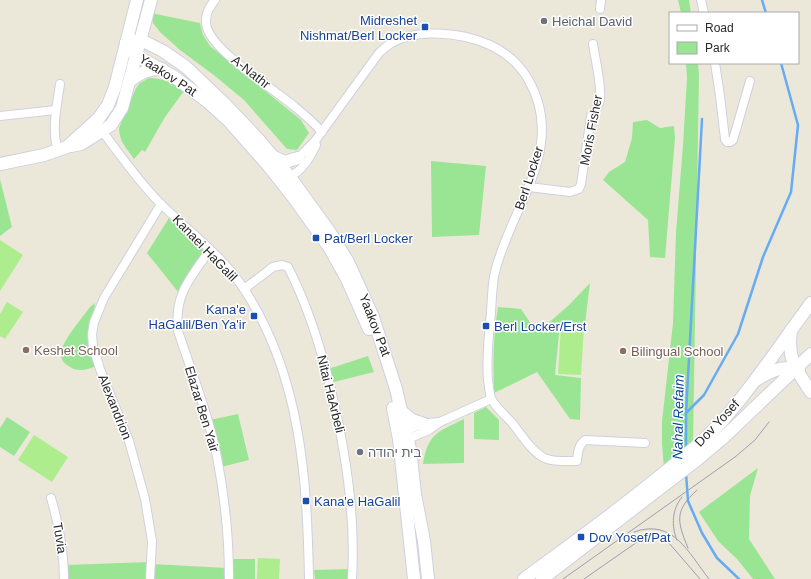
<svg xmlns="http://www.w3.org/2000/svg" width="811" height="579" font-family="Arial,'Noto Sans Hebrew',sans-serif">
<rect width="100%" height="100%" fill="#ece8d9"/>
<g fill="#9ae593">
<polygon points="678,0 689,0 691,13 681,13"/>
<polygon points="151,13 200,23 203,35 210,46 301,120 309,133 297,150 287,149 244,100 215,76 180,50 160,32 153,23"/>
<polygon points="686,63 698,63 699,74 693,446 664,469 662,444 662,421 673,323 676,232 683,145 687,78"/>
<path d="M149,78C163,78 172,83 184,91L165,117L145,152L142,150L134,159C127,149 119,141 119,128L136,88L140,83Z"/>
<polygon points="647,120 660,128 674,126 675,138 665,258 650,257 648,220 603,180 609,172 625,162 632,138 633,122"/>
<polygon points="431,161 486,166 479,235 432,237"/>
<polygon points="0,179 12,227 0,236"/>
<polygon points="169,218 205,252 179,293 147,253"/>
<path d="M590,283L585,324L560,323L555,375L581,378L580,420L570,419L537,372L494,393C493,364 493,337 498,307L521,309L537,333L569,305Z"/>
<path d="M95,303L94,311L97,366C86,370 77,373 67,365C64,363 61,359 61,355C60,343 83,317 90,307Z"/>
<polygon points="368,356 374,372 330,383 328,369"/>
<polygon points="486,407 499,420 499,440 474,439 474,413"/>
<polygon points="238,414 249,460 221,467 210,420"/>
<polygon points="7,417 30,432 14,456 0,447 0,428"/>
<path d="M464,419V463L423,464C428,433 438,432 464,419Z"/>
<polygon points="758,468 750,496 749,539 775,579 753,579 737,559 718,541 699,512"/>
<rect x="233" y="559" width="22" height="20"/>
<polygon points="148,562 147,579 67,579 67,565"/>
<polygon points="152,564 227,568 226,579 151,579"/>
<polygon points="350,569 349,579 315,579 314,570"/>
</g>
<g fill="#aded8e">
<polygon points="0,240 23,255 0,291"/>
<polygon points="7,302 23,312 5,339 0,336 0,314"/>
<polygon points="561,326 584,327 581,375 558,374"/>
<polygon points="34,435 68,457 52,482 18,460"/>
<polygon points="258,558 280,559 279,579 257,579"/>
</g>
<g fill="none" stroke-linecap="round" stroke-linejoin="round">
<g stroke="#67abf3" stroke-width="2.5">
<polyline points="762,0 766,13"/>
<polyline points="686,413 704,395 738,334 763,257 791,192 798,125 781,63"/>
<polyline points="686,450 686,413 702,119"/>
<polyline points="686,473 688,501 702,533 717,558 739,579"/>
</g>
<defs>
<g id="street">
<path d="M215,0C208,8 204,18 207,28C216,54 273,88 295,107C305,115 314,123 322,132"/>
<polyline points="701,0 704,13"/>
<polyline points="600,9 601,0"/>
<polyline points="715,63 720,96 725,139 727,142 730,142 733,140 750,81"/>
<polyline points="0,116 56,110"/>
<path d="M99,127C119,153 137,180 160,203C188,231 222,255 244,289C301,376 307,478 309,579"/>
<path d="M58,151C51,129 57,106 60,84"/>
<path d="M295,161L315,141L379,53C383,49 388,45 393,42C414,31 444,32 466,37C492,43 514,55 528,79C568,148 511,206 495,272C492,284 492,299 491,312C489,335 486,356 488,380C489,385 489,392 491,398C494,406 507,417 513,424C521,434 534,455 547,459C556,462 567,461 577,461C578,452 578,446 585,440L645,443"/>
<path d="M285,178C300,175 310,158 316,145"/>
<path d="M529,187L570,192L579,189L581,184L591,116C595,111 599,106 600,100C602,86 595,58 593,44"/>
<path d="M210,250C190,278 174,295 178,331C192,373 208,414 217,457C225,498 229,538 229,579"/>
<path d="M244,289L273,267L282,265L288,267C308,306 321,348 331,390C346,452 356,515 352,579"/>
<path d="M402,435C411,426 428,422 440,422"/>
<polyline points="408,439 429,430 440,422 491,399"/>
<path d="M51,498C59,525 64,551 64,579"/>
<polyline points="150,579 152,541 145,499 129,441 100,369 93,347 92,334 94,322 104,298 161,204"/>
</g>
<g id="secondary">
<polyline points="126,43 141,40 163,51 186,67 225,104 259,140 290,177 329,231 348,262 373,317 396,389 410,449 415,494 424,541 428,579"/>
<polyline points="126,43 137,56 173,76 208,102 228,120 267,164 293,197 329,247 347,279 369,329"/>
<path d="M131,80C141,72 150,68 162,69"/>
<polyline points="71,146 81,144 102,131 111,125 122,108 151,0"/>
<polyline points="274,157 285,162 298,158"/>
<polyline points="0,164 44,155 67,147 99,118 108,105 115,87 137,0"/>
<path d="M791,330C787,360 796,369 811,392"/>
<path d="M756,380C769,372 784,364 799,370"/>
<polyline points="393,408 399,439 414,579"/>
<polyline points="402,412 412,420 424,424"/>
<path d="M524,579C570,545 616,512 660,476C682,458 705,441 723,420C756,383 782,342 811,303"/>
<polyline points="542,579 698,459 723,438 811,354"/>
</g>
</defs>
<use href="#street" stroke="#d0cfe2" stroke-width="10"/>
<use href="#secondary" stroke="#d0cfe2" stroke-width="14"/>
<use href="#street" stroke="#fff" stroke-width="8"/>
<use href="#secondary" stroke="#fff" stroke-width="12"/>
<g stroke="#9f9cb4" stroke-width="1">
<path d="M634,532C673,518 688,552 709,579"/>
<path d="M677,540C671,526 672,509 682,497"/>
<path d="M688,548C677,521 674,511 697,490"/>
<polyline points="563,579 735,457 755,440 769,422"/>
<polyline points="584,579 640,540 654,536 659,537 669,543 700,579"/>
</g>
</g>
<g fill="#6b7280" stroke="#fff" stroke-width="1.5">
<circle cx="544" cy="21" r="4"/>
<circle cx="360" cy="452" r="4"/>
</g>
<g fill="#1a4fb4" stroke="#fff" stroke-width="1.5">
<rect x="421" y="23" width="8" height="8" rx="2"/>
<rect x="312" y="234" width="8" height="8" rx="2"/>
<rect x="250" y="312" width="8" height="8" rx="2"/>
<rect x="482" y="322" width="8" height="8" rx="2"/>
<rect x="302" y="497" width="8" height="8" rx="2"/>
<rect x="577" y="533" width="8" height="8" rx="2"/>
</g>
<g fill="#8d6e63" stroke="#fff" stroke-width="1.5">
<circle cx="26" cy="350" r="4"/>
<circle cx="623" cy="351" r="4"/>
</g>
<g text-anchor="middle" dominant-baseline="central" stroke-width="3" stroke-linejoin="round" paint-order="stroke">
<g font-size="13" fill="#164399" stroke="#fff" text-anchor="start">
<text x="417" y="20" text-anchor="end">Midreshet<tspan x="417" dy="15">Nishmat/Berl Locker</tspan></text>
<text x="324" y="238">Pat/Berl Locker</text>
<text x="246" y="309" text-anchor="end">Kana'e<tspan x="246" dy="15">HaGalil/Ben Ya'ir</tspan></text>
<text x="494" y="326">Berl Locker/Erst</text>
<text x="314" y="501">Kana'e HaGalil</text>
<text x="589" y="537">Dov Yosef/Pat</text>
</g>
<g font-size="13" fill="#5b616d" stroke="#fff" text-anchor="start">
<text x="552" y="21">Heichal David</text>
<text x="368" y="452">בית יהודה</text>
</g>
<g font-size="13" fill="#292929" stroke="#fff">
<text transform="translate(251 72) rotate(38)">A-Nathr</text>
<text transform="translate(168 75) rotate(33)">Yaakov Pat</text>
<text transform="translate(591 130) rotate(-79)">Moris Fisher</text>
<text transform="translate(529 178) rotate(-72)">Berl Locker</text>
<text transform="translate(205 248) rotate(46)">Kanaei HaGalil</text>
<text transform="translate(375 325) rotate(69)">Yaakov Pat</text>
<text transform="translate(331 394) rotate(76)">Nitai HaArbeli</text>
<text transform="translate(115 407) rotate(68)">Alexandrion</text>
<text transform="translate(202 409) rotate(73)">Elazar Ben Yair</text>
<text transform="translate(717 423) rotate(-47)">Dov Yosef</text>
<text transform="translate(60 538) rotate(81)">Tuvia</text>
</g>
<g font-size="13" fill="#785e54" stroke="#fff" text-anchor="start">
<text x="34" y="350">Keshet School</text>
<text x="631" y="351">Bilingual School</text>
</g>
<g font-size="14" font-style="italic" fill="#08449d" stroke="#fff">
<text transform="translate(678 417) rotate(-89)">Nahal Refaim</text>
</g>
</g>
<rect x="669" y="12" width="130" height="52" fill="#ffffff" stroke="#a9a9a9"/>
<rect x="677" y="25" width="20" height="6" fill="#ffffff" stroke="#a9a9a9"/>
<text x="705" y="32" font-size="12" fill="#292929">Road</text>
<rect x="677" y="42" width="20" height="12" fill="#9ae593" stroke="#a9a9a9"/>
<text x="705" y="52" font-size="12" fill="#292929">Park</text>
</svg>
